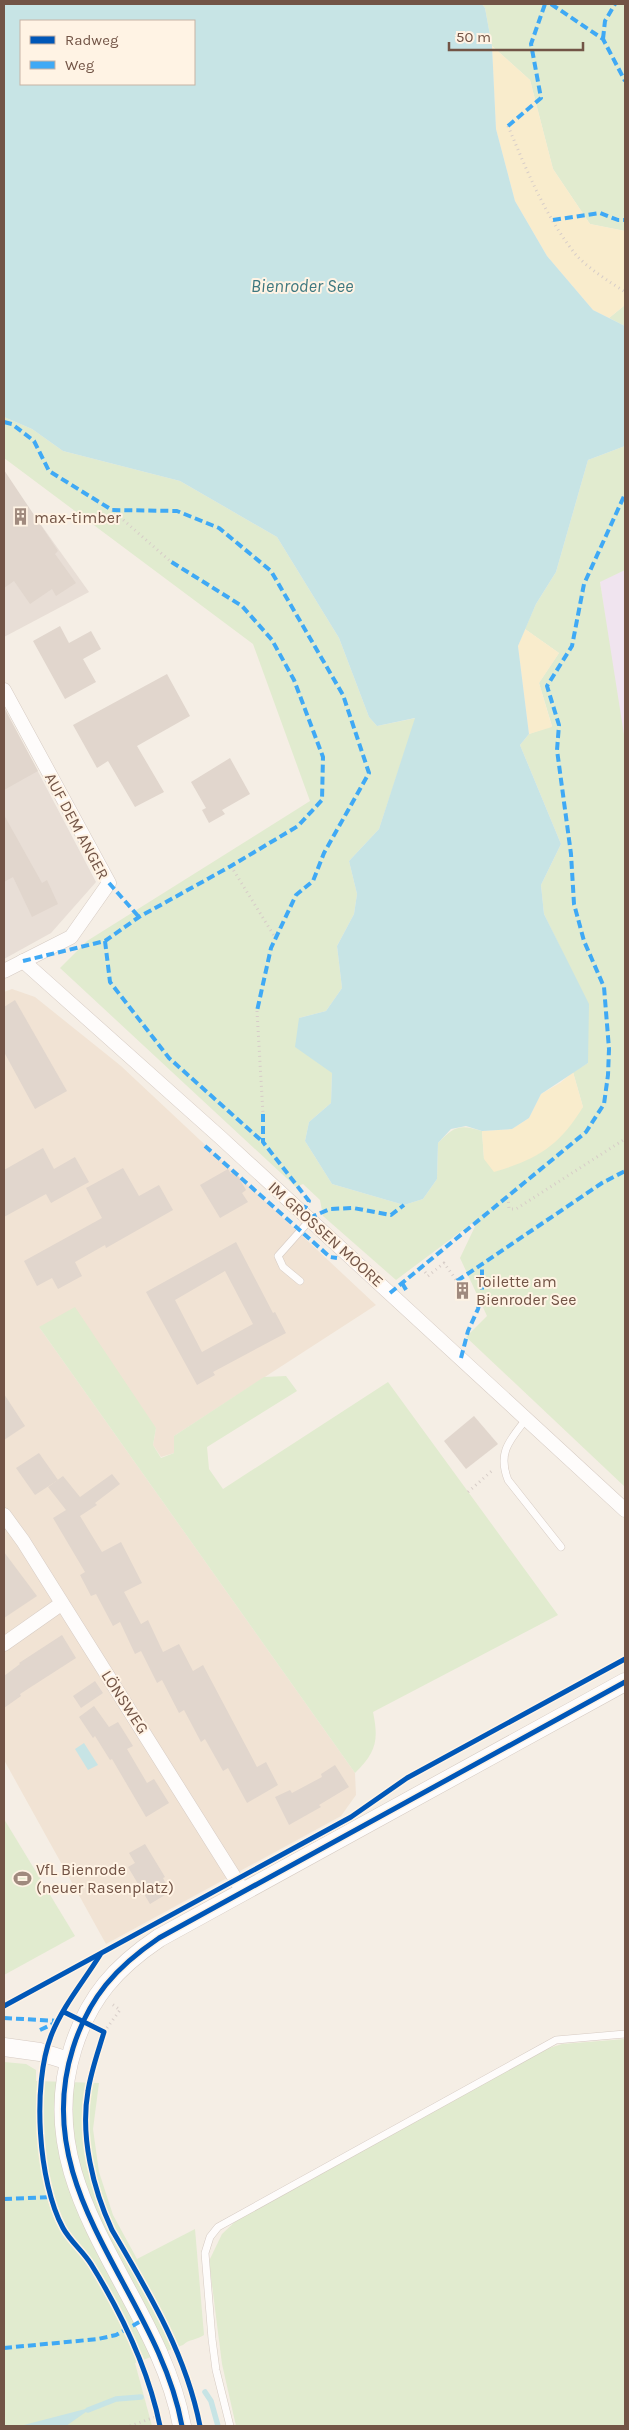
<svg xmlns="http://www.w3.org/2000/svg" width="629" height="2430" font-family="Karla,sans-serif">
<rect width="100%" height="100%" fill="#f5eee5"/>
<polygon fill="#f1e3d4" points="12,989 35,997 121,1066 376,1305 174,1436 174,1453 161,1457 153,1445 156,1428 39,1327 355,1773 356,1795 341,1816 106,1944 4,1760 4,992"/>
<g fill="#e8ded6">
<polygon points="4,473 89,592 4,637"/>
<polygon points="4,707 96,882 51,933 4,959"/>
</g>
<polygon fill="#f0e4ef" points="625,570 625,755 600,581"/>
<g fill="#e1ebcf">
<polygon points="482,4 625,4 625,231 590,224 553,169 530,80 492,46 485,8"/>
<polygon points="625,305 625,326 609,318"/>
<path d="M4,417L32,429L63,451L180,481L277,537L339,638L369,717L377,726L416,718L379,829L349,861L357,894L354,914L337,946L342,988L326,1011L299,1018L332,1073L331,1103L309,1122L305,1141L332,1184L404,1205L423,1199L437,1179L438,1143C454,1126 460,1124 482,1131L484,1159L583,1107L573,1072L588,1063L561,949L544,914L541,885L561,844L520,745L529,734L552,726L539,683L559,653L525,629L536,604L556,572L588,460L625,446V570L600,582L625,741V1487L466,1337L487,1316L460,1258L479,1218L396,1280L323,1216L320,1200L303,1184L296,1187L60,968L87,941L310,801L253,644L4,458Z"/>
<path d="M75,1307L156,1428L153,1445L161,1458L174,1453V1436L264,1377L286,1376L297,1391L207,1447L209,1469L223,1489L388,1382L558,1615L373,1712C379,1741 376,1752 355,1773L39,1327Z"/>
<polygon points="4,1819 75,1936 4,1975"/>
<polygon points="625,2039 625,2426 236,2426 222,2364 209,2261 222,2234 239,2218 540,2051 562,2044"/>
<path d="M4,2062L26,2064L36,2070V2081L99,2083L93,2129L99,2172L113,2215L137,2259L195,2229L204,2335C197,2340 189,2339 183,2345L135,2363L152,2426H4Z"/>
</g>
<g fill="#f9eccc">
<polygon points="492,46 530,80 553,169 590,224 625,231 625,305 609,318 593,310 547,256 515,201 496,129"/>
<polygon points="525,629 559,653 539,683 552,727 529,734 518,646"/>
<path d="M573,1072L583,1107C559,1146 538,1159 494,1172L484,1159L482,1131L512,1129L529,1118L541,1094L560,1083Z"/>
</g>
<g fill="#c7e4e5" fill-rule="evenodd">
<path d="M4,4H482L485,8L492,46L496,129L515,201L547,256L593,310L625,326V446L588,460L556,572L536,604L518,646L529,734L520,745L561,844L541,885L544,914L589,1004L588,1063L541,1094L529,1118L512,1129L482,1131L466,1126L451,1129L438,1143L437,1179L423,1199L404,1205L332,1184L305,1141L309,1122L331,1103L332,1073L295,1047L299,1018L326,1011L342,988L337,946L354,914L357,894L349,861L379,829L415,718L377,726L369,717L339,638L277,537L180,481L63,451L32,429L4,417ZM21,21H194V84H21Z"/>
<polygon points="84,1743 98,1765 88,1770 75,1749"/>
<polygon points="93,2407 66,2426 20,2426"/>
</g>
<g fill="none" stroke-linecap="round" stroke-linejoin="round">
<g stroke="#c7e4e5" stroke-width="5.5">
<polyline points="205,2392 211,2401 218,2426"/>
<polyline points="88,2410 116,2399 141,2397"/>
</g>
</g>
<g fill="#e1d6cd" fill-rule="evenodd">
<polygon points="4,470 58,551 55,554 76,583 56,596 52,589 30,604 14,581 4,588"/>
<polygon points="60,626 69,643 91,631 101,649 83,659 96,682 65,699 33,641"/>
<polygon points="167,674 190,716 137,746 164,792 135,807 108,761 97,768 73,725"/>
<polygon points="4,708 38,771 4,790"/>
<polygon points="230,758 250,794 222,810 225,814 209,823 202,810 206,808 191,782"/>
<polygon points="4,815 42,883 47,880 58,904 32,917 13,877 4,882"/>
<polygon points="15,1000 67,1091 35,1109 4,1052 4,1007"/>
<polygon points="43,1148 54,1169 75,1157 89,1182 51,1203 46,1194 4,1217 4,1170"/>
<polygon points="123,1168 139,1196 159,1185 173,1210 106,1248 105,1245 75,1262 82,1276 58,1289 52,1278 37,1286 24,1261 102,1218 86,1188"/>
<polygon points="228,1169 231,1174 235,1171 246,1190 242,1193 248,1202 220,1218 200,1185"/>
<path d="M236,1242L273,1313L275,1312L286,1333L213,1372L215,1375L197,1385L146,1292ZM225,1271L253,1324L202,1352L175,1300Z"/>
<polygon points="4,1394 25,1426 4,1440"/>
<polygon points="474,1416 498,1444 466,1469 444,1441"/>
<polygon points="39,1453 58,1480 35,1495 16,1468"/>
<polygon points="112,1474 120,1484 95,1503 97,1505 80,1516 102,1552 121,1542 142,1583 124,1592 141,1624 148,1620 163,1652 179,1644 193,1671 203,1665 257,1767 266,1762 278,1785 247,1803 228,1768 223,1771 205,1739 201,1742 184,1710 179,1713 162,1680 157,1683 141,1651 135,1654 120,1622 113,1626 96,1594 91,1596 80,1575 85,1572 53,1518 66,1510 48,1487 63,1476 80,1497"/>
<polygon points="4,1552 37,1596 4,1618"/>
<polygon points="62,1635 76,1658 20,1694 21,1696 4,1708 4,1676 20,1664 19,1663"/>
<polygon points="95,1681 103,1693 81,1708 73,1696"/>
<polygon points="94,1706 109,1727 118,1722 133,1746 127,1749 147,1783 154,1779 169,1803 146,1817 112,1759 110,1760 95,1736 93,1738 79,1717"/>
<polygon points="335,1765 349,1787 319,1805 321,1807 289,1825 275,1797 290,1790 292,1793 322,1777 321,1774"/>
<polygon points="145,1844 165,1877 163,1878 170,1892 150,1904 128,1867 135,1863 129,1853"/>
</g>
<g fill="none" stroke-linecap="round" stroke-linejoin="round">
<defs>
<g id="service">
<polyline points="300,1281 283,1267 278,1256 310,1220"/>
<path d="M527,1418C510,1440 497,1452 508,1480L561,1547"/>
<polyline points="230,2426 216,2370 212,2339 205,2253 210,2237 218,2227 556,2040 625,2034"/>
</g>
<g id="minor">
<polyline points="4,690 109,883 71,937 4,971"/>
<polyline points="23,961 220,1137 625,1510"/>
<polyline points="4,1515 23,1541 243,1891"/>
<polyline points="4,1644 61,1604"/>
</g>
<g id="tertiary">
<polyline points="4,2047 40,2052 69,2061"/>
<path d="M182,2426C158,2293 27,2193 73,2048C89,1997 116,1967 159,1938L625,1682"/>
</g>
</defs>
<use href="#service" stroke="#d6cbc3" stroke-width="8"/>
<use href="#minor" stroke="#d6cbc3" stroke-width="15"/>
<use href="#tertiary" stroke="#d6cbc3" stroke-width="19"/>
<g stroke="#d7cdc8" stroke-width="3" stroke-dasharray="1 4" stroke-linecap="butt">
<path d="M508,126C527,171 545,216 576,255C589,269 610,282 625,292"/>
<polyline points="112,510 170,561"/>
<polyline points="231,866 276,939"/>
<polyline points="257,1011 263,1114"/>
<polyline points="508,1197 509,1209 516,1209 625,1139"/>
<polyline points="422,1268 428,1276 444,1263 457,1281"/>
<polyline points="468,1492 494,1469"/>
<polyline points="104,2032 120,2010 112,2004"/>
<polyline points="130,2426 158,2416"/>
</g>
<use href="#service" stroke="#fefcfb" stroke-width="7"/>
<use href="#minor" stroke="#fefcfb" stroke-width="14"/>
<use href="#tertiary" stroke="#fefcfb" stroke-width="18"/>
<g stroke="#3fa9f5" stroke-width="4" stroke-dasharray="8 4" stroke-linecap="butt">
<polyline points="551,4 603,39 625,81"/>
<polyline points="603,39 605,21 615,4"/>
<polyline points="508,126 541,98 531,44 545,4"/>
<polyline points="553,220 600,213 618,220 625,220"/>
<polyline points="4,422 12,424 34,441 49,471 112,510 177,511 219,528 271,571 343,695 369,773 324,853 313,881 296,895 271,948 257,1011"/>
<polyline points="109,883 139,917"/>
<polyline points="105,941 110,982 169,1058 263,1142"/>
<polyline points="23,961 105,941 139,917 231,866 298,826 322,800 323,757 294,680 272,640 242,606 170,561"/>
<polyline points="263,1114 263,1142 309,1201 302,1213"/>
<polyline points="205,1146 330,1257 337,1258"/>
<polyline points="309,1218 330,1209 353,1208 391,1215 404,1205"/>
<polyline points="457,1281 602,1183 625,1171"/>
<polyline points="402,1283 408,1293"/>
<polyline points="390,1293 586,1132 604,1104 608,1075 609,1049 604,987 584,941 574,904 571,854 557,750 559,725 547,686 572,646 584,584 625,494"/>
<polyline points="461,1358 468,1331 478,1309 482,1290 482,1265"/>
<polyline points="4,2018 59,2021"/>
<polyline points="40,2030 57,2022"/>
<polyline points="4,2199 53,2197"/>
<polyline points="4,2348 98,2339 116,2335 143,2320"/>
</g>
<defs>
<g id="cycleway">
<path d="M100,1955C84,1981 62,2007 51,2036C32,2085 38,2182 63,2228C70,2241 83,2251 91,2264C122,2314 148,2368 160,2426"/>
<polyline points="4,2006 351,1817 407,1778 625,1659"/>
<path d="M64,2012L104,2032C98,2052 91,2071 88,2091C80,2136 93,2189 112,2230C149,2293 186,2354 200,2426"/>
<path d="M182,2426C158,2293 27,2193 73,2048C89,1997 116,1967 159,1938L625,1682"/>
</g>
</defs>
<use href="#cycleway" stroke="#fff3e4" stroke-width="8"/>
<use href="#cycleway" stroke="#0057b8" stroke-width="5"/>
</g>
<defs>
<symbol id="building-bare" viewBox="-9 -9 18 18"><path d="M-4-6H4V6H1V3H-1V6H-4ZM-2.5-4.3h1.7v1.8h-1.7ZM.8-4.3h1.7v1.8H.8ZM-2.5-1h1.7V.8h-1.7ZM.8-1h1.7V.8H.8Z" fill="#a08a7e" stroke="#fff3e4" stroke-width="2.5" paint-order="stroke"/></symbol>
<symbol id="stadium-bare" viewBox="-9 -9 18 18"><path d="M0-5a6.5 5 0 1 0 0 10a6.5 5 0 1 0 0-10ZM-3.5-1.8h7v3.6h-7Z" fill="#a08a7e" stroke="#fff3e4" stroke-width="2.5" paint-order="stroke"/></symbol>
</defs>
<g fill-rule="evenodd">
<use href="#building-bare" x="8" y="504" width="25" height="25"/>
<use href="#building-bare" x="450" y="1278" width="25" height="25"/>
<use href="#stadium-bare" x="10" y="1866" width="25" height="25"/>
</g>
<g text-anchor="middle" dominant-baseline="central" stroke-width="4" stroke-linejoin="round" paint-order="stroke">
<g font-size="16" fill="#725446" stroke="#fff3e4" text-anchor="start">
<text x="34" y="517">max-timber</text>
<text x="476" y="1281">Toilette am<tspan x="476" dy="18">Bienroder See</tspan></text>
<text x="36" y="1869">VfL Bienrode<tspan x="36" dy="18">(neuer Rasenplatz)</tspan></text>
</g>
<g font-size="16" fill="#725446" stroke="#fff3e4">
<text transform="translate(77 826) rotate(62)">AUF DEM ANGER</text>
<text transform="translate(326 1234) rotate(42)">IM GROSSEN MOORE</text>
<text transform="translate(125 1702) rotate(57)">LÖNSWEG</text>
</g>
<g font-size="18" font-style="italic" fill="#3d777f" stroke="#fff3e4">
<text x="302" y="286">Bienroder See</text>
</g>
</g>
<rect width="629" height="2430" fill="none" stroke="#725446" stroke-width="10"/>
<rect x="20" y="20" width="175" height="65" fill="#fff3e4" stroke="#c7b3a5"/>
<rect x="30" y="36" width="25" height="8" fill="#0057b8" stroke="#c7b3a5"/>
<text x="65" y="45" font-size="15" fill="#725446">Radweg</text>
<rect x="30" y="61" width="25" height="8" fill="#3fa9f5" stroke="#c7b3a5"/>
<text x="65" y="70" font-size="15" fill="#725446">Weg</text>
<path d="M449 42v8h134v-8" fill="none" stroke="#725446" stroke-width="2.5"/>
<text x="456" y="42" font-size="15" fill="#725446" stroke="#fff3e4" stroke-width="4" paint-order="stroke">50 m</text>
</svg>
